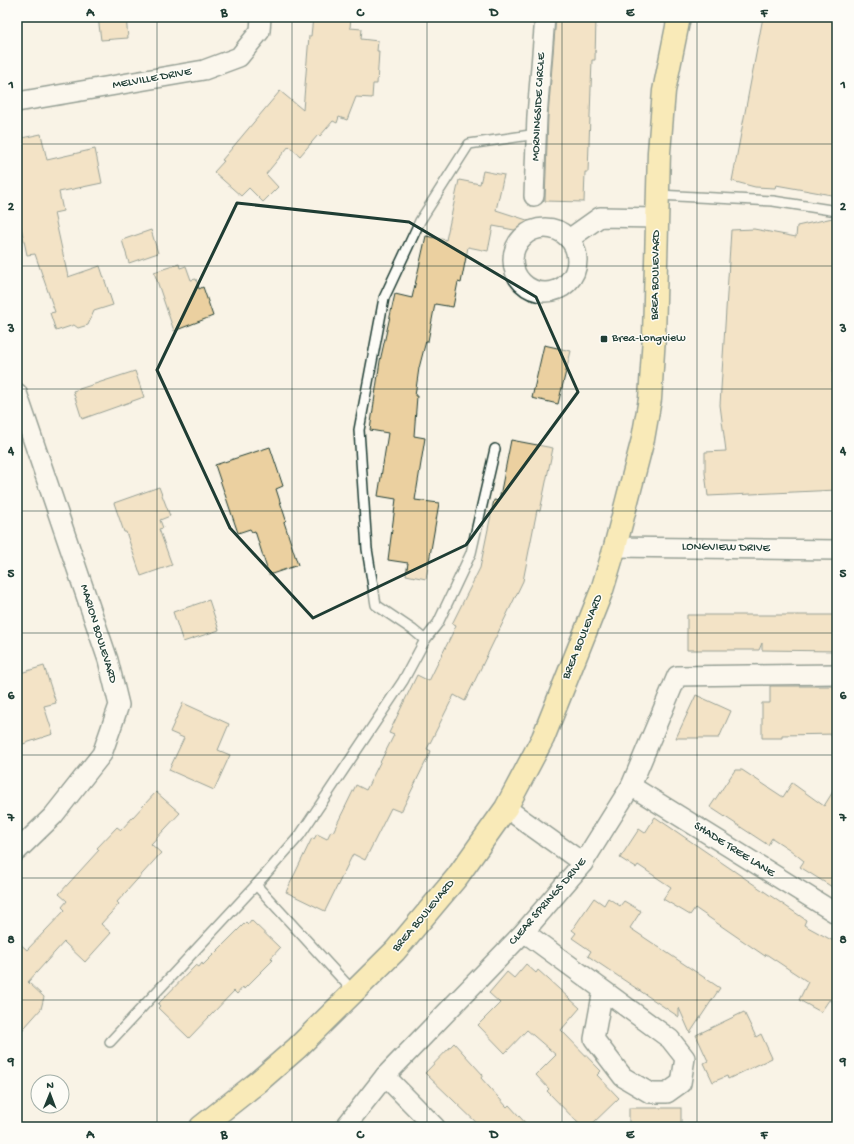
<svg xmlns="http://www.w3.org/2000/svg" width="854" height="1144" font-family="'Gochi Hand',sans-serif">
<rect width="100%" height="100%" fill="#f9f3e6"/>
<filter id="ink" filterUnits="userSpaceOnUse"><feTurbulence type="fractalNoise" baseFrequency=".025" numOctaves="2"/><feDisplacementMap in="SourceGraphic" scale="8" xChannelSelector="R" yChannelSelector="G"/><feConvolveMatrix kernelMatrix="1 2 1 2 8 2 1 2 1" color-interpolation-filters="sRGB"/></filter>
<g filter="url(#ink)">
<g fill="#ebd0a0" stroke="#1f3d34">
<polygon points="98,17 126,17 128,38 101,40"/>
<polygon points="313,17 351,17 350,28 362,29 361,39 378,41 377,51 379,51 377,84 373,84 372,98 356,97 347,120 339,117 337,123 333,121 320,136 318,135 300,156 289,146 266,174 278,187 263,202 249,188 241,196 214,172 224,161 222,160 280,91 303,110 309,36 311,36"/>
<polygon points="556,17 596,17 595,60 592,60 588,172 585,172 584,202 545,201 548,117"/>
<polygon points="763,17 837,17 837,196 776,185 775,188 755,187 732,181"/>
<polygon points="41,134 47,160 95,149 102,183 59,192 63,211 54,213 68,277 100,266 113,305 94,311 88,325 78,328 74,325 56,331 50,313 55,312 35,254 27,255 17,208 17,139"/>
<polygon points="483,171 504,175 496,210 533,222 530,233 493,226 488,251 468,247 461,283 458,282 453,307 435,304 428,341 426,341 419,368 415,396 417,396 414,436 425,438 415,500 439,503 426,579 406,575 408,563 388,560 396,499 378,496 388,433 370,430 380,361 395,294 412,298 426,236 446,240 459,180 480,184"/>
<polygon points="837,217 837,292 833,377 837,377 837,490 708,496 705,473 705,452 726,451 720,405 731,230 754,229 796,237 797,226"/>
<polygon points="151,230 158,253 129,263 122,240"/>
<polygon points="179,264 180,268 186,266 191,280 196,279 199,289 203,287 213,316 174,331 154,272"/>
<polygon points="544,345 571,351 558,404 532,398"/>
<polygon points="135,371 144,397 82,419 73,391"/>
<polygon points="511,440 553,448 540,511 537,510 523,581 465,701 454,695 427,749 431,751 401,812 391,808 365,860 353,854 325,911 286,892 312,838 314,839 317,834 327,839 331,831 333,832 356,785 366,790 394,735 389,733 417,675 429,681 456,626 452,624 480,568 494,500 499,501"/>
<polygon points="270,447 283,486 276,489 286,520 284,522 298,565 269,575 255,531 252,532 250,529 238,533 215,465"/>
<polygon points="159,487 170,516 160,520 163,528 159,529 172,565 141,576 126,532 124,532 114,503"/>
<polygon points="209,600 219,630 183,642 173,612"/>
<polygon points="687,615 837,615 837,651 762,650 762,643 759,650 687,650"/>
<polygon points="44,666 56,703 44,706 53,734 17,746 17,674"/>
<polygon points="770,686 837,686 837,734 782,735 782,738 762,738 762,703 770,703"/>
<polygon points="696,695 731,711 719,738 676,738"/>
<polygon points="183,703 229,724 218,750 230,755 214,790 169,770 184,738 170,732"/>
<polygon points="735,770 742,770 783,797 792,783 824,806 837,785 837,890 800,867 804,861 789,849 772,838 768,845 710,807"/>
<polygon points="156,792 180,813 151,844 161,853 117,902 119,904 101,924 111,933 85,962 64,942 28,982 44,997 41,1009 17,1036 17,941 27,950 65,910 62,907 67,901 59,894 99,850 97,848 117,827 121,830"/>
<polygon points="655,817 806,920 804,925 837,943 837,1004 829,1000 821,1012 799,1000 808,982 766,954 765,956 695,908 690,915 663,899 671,887 638,865 636,868 620,858 639,829 645,833"/>
<polygon points="594,898 604,905 608,898 620,906 624,901 641,911 630,928 720,988 690,1033 679,1008 679,1017 588,956 591,951 572,938 576,933 572,930"/>
<polygon points="251,920 280,948 271,958 273,960 244,989 243,987 237,994 234,991 189,1038 158,1008 160,1006 158,1004 196,965 199,967 202,963 203,965 246,922 248,924"/>
<polygon points="526,964 536,973 538,970 580,1008 561,1030 601,1071 597,1075 619,1098 589,1127 582,1127 547,1091 549,1089 536,1075 556,1055 527,1030 505,1053 478,1025 500,1003 489,993 507,972 514,978"/>
<polygon points="744,1012 756,1037 761,1034 772,1058 728,1079 727,1076 713,1082 704,1063 708,1061 696,1035"/>
<polygon points="454,1043 483,1075 481,1078 507,1107 509,1105 529,1127 481,1127 425,1073"/>
<rect x="629" y="1108" width="52" height="19"/>
</g>
<g fill="none" stroke-linecap="round" stroke-linejoin="round">
<defs>
<g id="lane">
<polyline points="658,195 773,201 837,211"/>
<polyline points="425,640 438,623 471,553 495,449"/>
<polyline points="256,885 354,992"/>
<polyline points="110,1042 256,885 300,835 403,681 425,640 413,630 376,605 367,549 359,430 384,298 420,221 469,144 537,134"/>
</g>
<g id="street">
<polyline points="17,102 204,70 239,57 260,31 261,17"/>
<polyline points="534,196 537,116 545,17"/>
<circle cx="545" cy="260" r="32"/>
<polyline points="569,239 600,217 657,218"/>
<polyline points="17,393 108,660 119,705 102,754 53,816 17,851"/>
<polyline points="615,547 837,550"/>
<polyline points="631,786 837,914"/>
<polyline points="506,808 583,863"/>
<polyline points="524,932 670,1039 685,1058 681,1083 667,1093 650,1093 623,1077 594,1039 603,990"/>
<polyline points="385,1076 435,1127"/>
<polyline points="345,1127 385,1076 524,932 583,863 631,786 677,676 837,674"/>
</g>
<polyline id="primary" points="201,1127 258,1082 297,1048 395,951 457,877 506,808 543,738 602,590 615,547 643,439 650,399 654,336 659,152 664,91 679,17"/>
</defs>
<use href="#lane" stroke="#1f3d34" stroke-width="12"/>
<use href="#street" stroke="#1f3d34" stroke-width="22"/>
<use href="#primary" stroke="#1f3d34" stroke-width="25"/>
<use href="#lane" stroke="#fdfcf7" stroke-width="9"/>
<use href="#street" stroke="#fdfcf7" stroke-width="19"/>
<use href="#primary" stroke="#f9e181" stroke-width="22"/>
</g>
</g>
<path d="M0 0H854V1144H0ZM237,203L409,222L536,297L578,392L466,545L313,618L230,528L157,370Z" fill="#f9f3e6" fill-opacity=".55" fill-rule="evenodd"/>
<path fill="none" stroke="#1f3d34" stroke-width="3" stroke-linejoin="round" d="M237,203L409,222L536,297L578,392L466,545L313,618L230,528L157,370Z"/>
<path fill="none" stroke="#1f3d34" stroke-width="1" stroke-opacity="0.55" d="M157,17V1127M292,17V1127M427,17V1127M562,17V1127M697,17V1127M17,144H837M17,266H837M17,389H837M17,511H837M17,633H837M17,755H837M17,878H837M17,1000H837"/>
<rect fill="#1f3d34" stroke="#fdfcf7" stroke-width="1.5" x="600" y="335" width="8" height="8" rx="2"/>
<g text-anchor="middle" dominant-baseline="central" stroke-width="3" stroke-linejoin="round" paint-order="stroke">
<g font-size="12" fill="#1f3d34" stroke="#fdfcf7">
<text transform="translate(152 79) rotate(-10)">MELVILLE DRIVE</text>
<text transform="translate(539 107) rotate(-87)">MORNINGSIDE CIRCLE</text>
<text transform="translate(656 275) rotate(-89)">BREA BOULEVARD</text>
<text transform="translate(726 548) rotate(1)">LONGVIEW DRIVE</text>
<text transform="translate(98 634) rotate(73)">MARION BOULEVARD</text>
<text transform="translate(583 637) rotate(-68)">BREA BOULEVARD</text>
<text transform="translate(734 850) rotate(32)">SHADE TREE LANE</text>
<text transform="translate(548 902) rotate(-49)">CLEAR SPRINGS DRIVE</text>
<text transform="translate(424 916) rotate(-50)">BREA BOULEVARD</text>
</g>
<g font-size="12" fill="#1f3d34" stroke="#fdfcf7" text-anchor="start">
<text x="612" y="339">Brea-Longview</text>
</g>
</g>
<rect width="854" height="1144" fill="none" stroke="#fdfcf7" stroke-width="44"/>
<g transform="translate(50 1094) rotate(1)"><circle r="19" fill="#fdfcf7" stroke="#a4b0a9"/>
<path d="M0-3L7 15L0 10L-7 15Z" fill="#1f3d34"/>
<text y="-6" font-size="11" font-weight="bold" text-anchor="middle" fill="#1f3d34">N</text>
</g>
<rect x="22" y="22" width="810" height="1100" fill="none" stroke="#1f3d34" stroke-width="1.5"/>
<g font-size="13" text-anchor="middle" font-weight="bold" fill="#1f3d34">
<text x="90" y="16">A</text>
<text x="224" y="16">B</text>
<text x="360" y="16">C</text>
<text x="494" y="16">D</text>
<text x="630" y="16">E</text>
<text x="764" y="16">F</text>
<text x="11" y="88">1</text>
<text x="843" y="88">1</text>
<text x="11" y="210">2</text>
<text x="843" y="210">2</text>
<text x="11" y="332">3</text>
<text x="843" y="332">3</text>
<text x="11" y="454">4</text>
<text x="843" y="454">4</text>
<text x="11" y="577">5</text>
<text x="843" y="577">5</text>
<text x="11" y="699">6</text>
<text x="843" y="699">6</text>
<text x="11" y="821">7</text>
<text x="843" y="821">7</text>
<text x="11" y="943">8</text>
<text x="843" y="943">8</text>
<text x="11" y="1065">9</text>
<text x="843" y="1065">9</text>
<text x="90" y="1138">A</text>
<text x="224" y="1138">B</text>
<text x="360" y="1138">C</text>
<text x="494" y="1138">D</text>
<text x="630" y="1138">E</text>
<text x="764" y="1138">F</text>
</g>
</svg>
